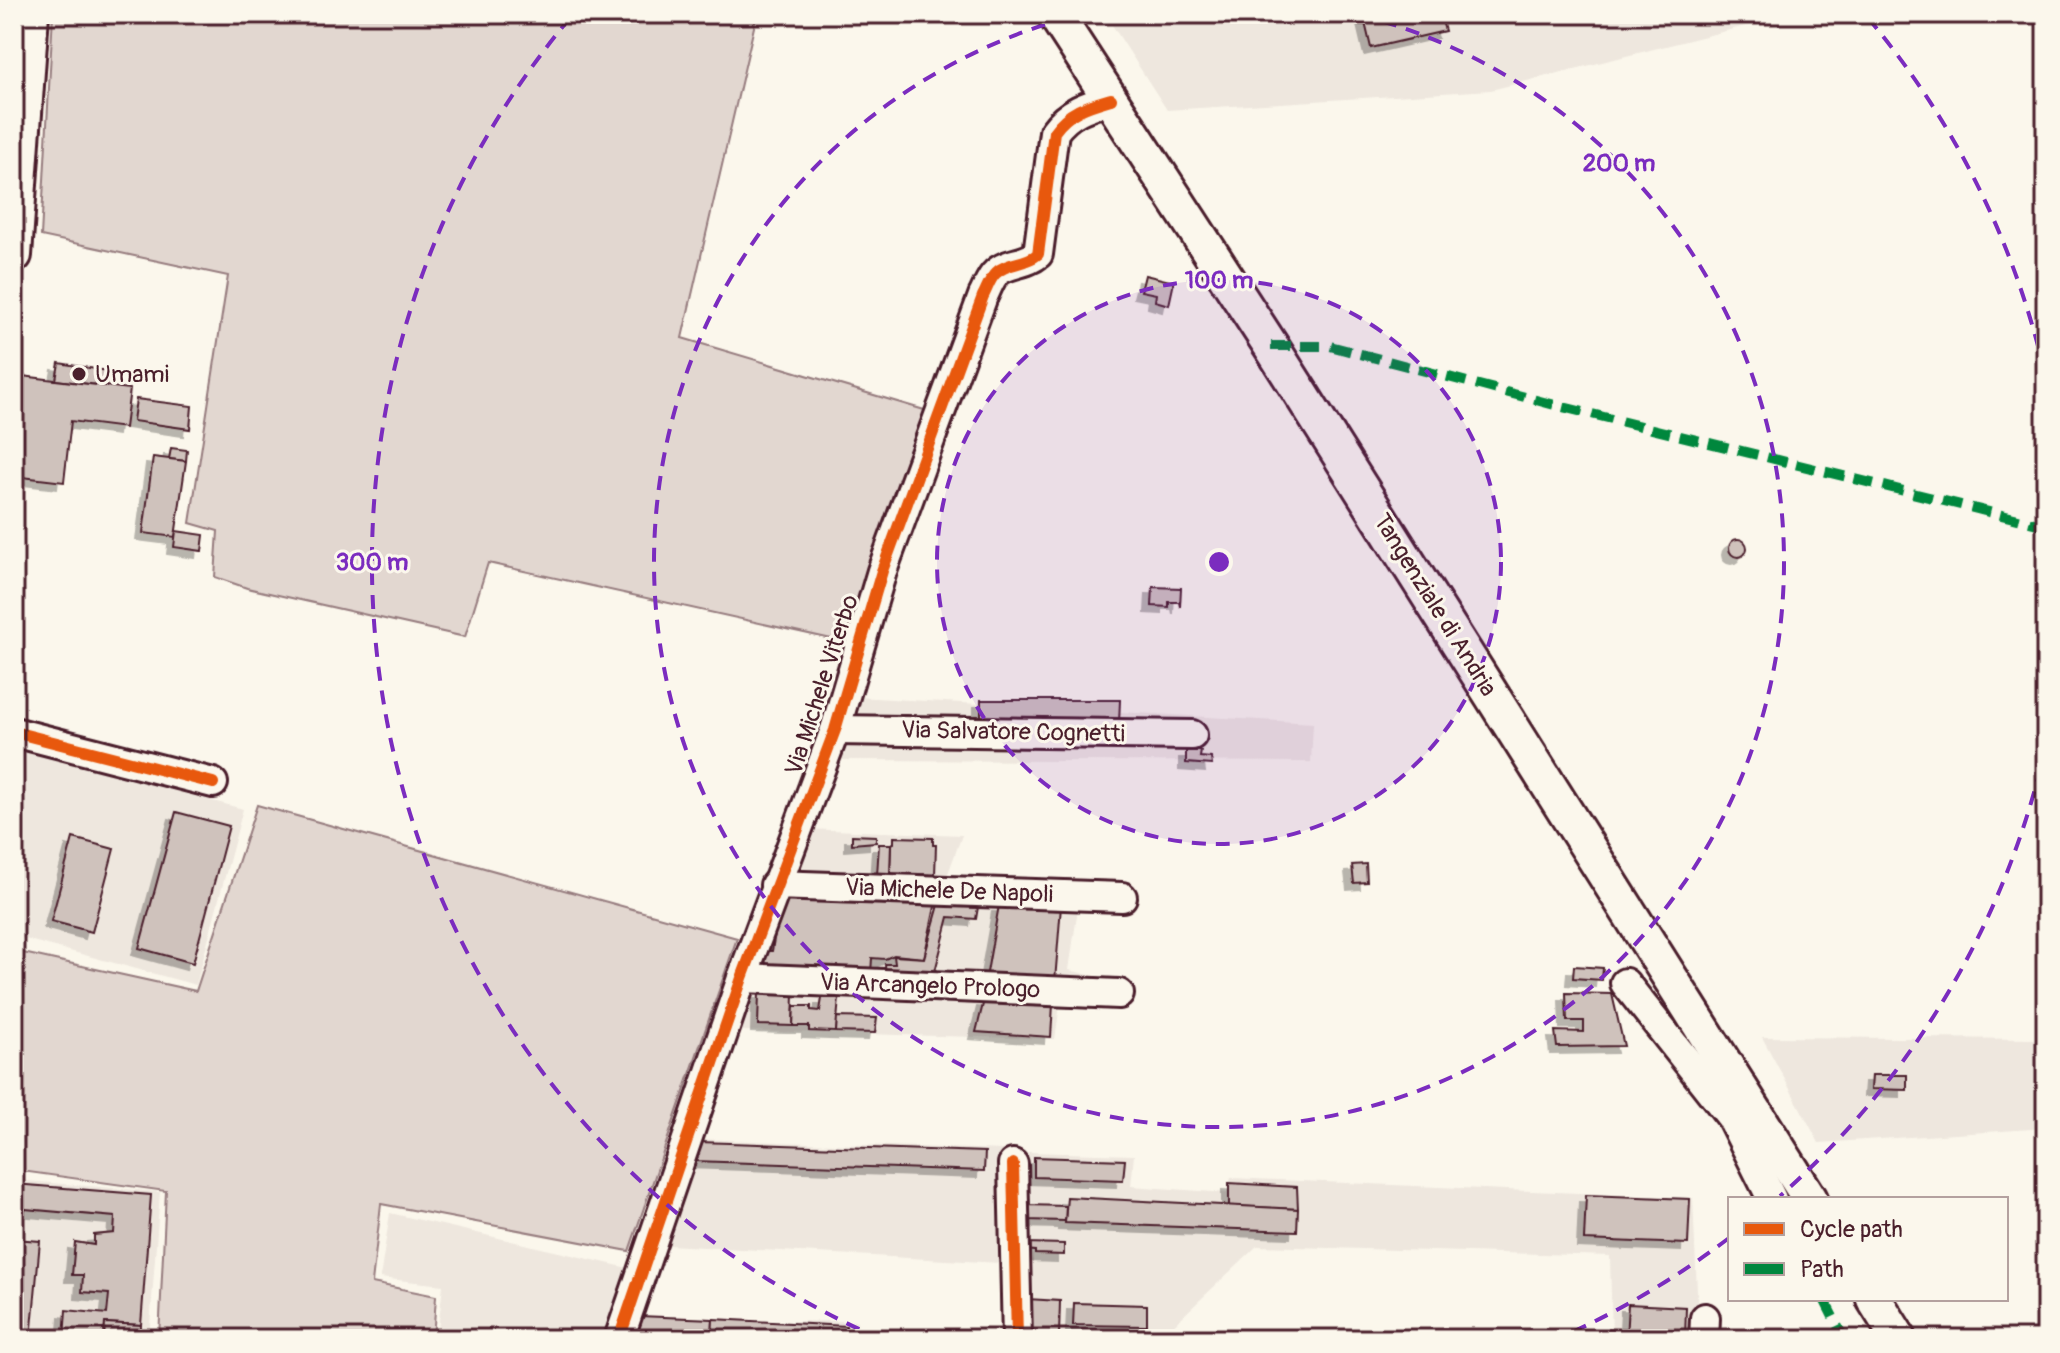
<svg xmlns="http://www.w3.org/2000/svg" width="2060" height="1353" font-family="Pangolin,sans-serif">
<defs>
<filter id="shadow"><feDropShadow dx="-7" dy="7" stdDeviation="0" flood-color="#0004"/></filter>
</defs>
<rect width="100%" height="100%" fill="#fbf7ec"/>
<filter id="ink" filterUnits="userSpaceOnUse"><feTurbulence type="fractalNoise" baseFrequency=".0125" numOctaves="2"/><feDisplacementMap in="SourceGraphic" scale="16" xChannelSelector="R" yChannelSelector="G"/><feConvolveMatrix kernelMatrix="1 2 1 2 8 2 1 2 1" color-interpolation-filters="sRGB"/></filter>
<g filter="url(#ink)">
<g fill="#eee7de">
<polygon points="1105,14 1793,14 1491,90 1167,110"/>
<polygon points="857,697 1313,723 1311,762 834,760"/>
<polygon points="14,748 243,809 196,985 14,936"/>
<polygon points="805,829 962,835 945,882 1128,886 1131,907 1078,908 1069,970 1127,984 1126,1008 1060,1005 1055,1039 740,1031"/>
<polygon points="1762,1037 2046,1039 2046,1128 1819,1143"/>
<polygon points="697,1139 1004,1150 1001,1263 668,1245 642,1322 857,1321 858,1339 437,1339 443,1285 380,1278 390,1213 628,1268"/>
<polygon points="1028,1152 1134,1155 1131,1186 1227,1193 1231,1178 1693,1198 1699,1339 1612,1339 1610,1256 1257,1246 1163,1335 1140,1339 1026,1339"/>
<polygon points="14,1180 160,1192 149,1339 14,1339"/>
</g>
<g fill="#e2d7d0" stroke="#967b7e" stroke-width="2">
<polygon points="53,14 757,14 682,338 931,412 845,642 488,563 465,637 247,588 215,577 218,531 190,523 228,276 41,236"/>
<polygon points="257,805 737,938 629,1251 381,1204 372,1283 436,1296 433,1339 159,1339 166,1191 14,1170 14,951 196,991"/>
</g>
<g fill="#cfc2bc" stroke="#4a1f2b" stroke-width="2" filter="url(#shadow)">
<polygon points="1363,14 1440,14 1445,31 1371,48"/>
<polygon points="1145,275 1174,282 1169,305 1155,301 1156,294 1141,291"/>
<polygon points="59,363 108,371 106,386 56,380"/>
<polygon points="22,376 130,389 125,428 71,421 64,482 14,476"/>
<polygon points="136,399 192,406 190,429 133,421"/>
<polygon points="171,448 187,450 186,461 169,459"/>
<polygon points="153,457 186,461 175,537 143,533"/>
<polygon points="176,531 204,535 202,551 174,547"/>
<circle cx="1738" cy="548" r="9"/>
<polygon points="1153,587 1181,588 1180,607 1179,602 1169,602 1169,607 1152,606"/>
<polygon points="981,700 1120,700 1119,723 981,723"/>
<polygon points="1186,751 1201,751 1200,757 1211,758 1212,765 1186,763"/>
<polygon points="176,812 229,826 193,963 139,948"/>
<polygon points="852,835 876,836 876,842 852,844"/>
<polygon points="894,837 933,838 933,845 936,845 935,875 890,874 891,844 894,843"/>
<polygon points="73,838 114,849 92,932 51,921"/>
<polygon points="879,844 891,844 890,874 933,875 932,885 877,875"/>
<polygon points="1366,864 1367,882 1354,883 1352,865"/>
<polygon points="781,896 936,902 924,958 894,955 885,959 872,958 871,974 765,971 766,951 772,951"/>
<polygon points="939,905 978,907 976,919 949,917 933,979 886,978 885,964 895,964 894,956 924,958"/>
<polygon points="999,905 1061,906 1055,981 986,978"/>
<polygon points="1574,966 1603,968 1602,980 1573,978"/>
<polygon points="759,992 794,993 793,1026 758,1025"/>
<polygon points="1566,993 1612,994 1624,1046 1557,1047 1555,1031 1584,1032 1584,1021 1567,1021"/>
<polygon points="822,998 839,998 836,1032 809,1031 809,1026 793,1026 794,1006 811,1006 811,1010 820,1011"/>
<polygon points="984,1000 1053,1004 1051,1037 976,1032"/>
<polygon points="837,1017 877,1018 875,1033 836,1032"/>
<polygon points="1872,1075 1907,1075 1907,1090 1871,1089"/>
<polygon points="699,1142 985,1152 984,1171 694,1161"/>
<polygon points="1034,1157 1125,1160 1123,1180 1034,1177"/>
<polygon points="1229,1183 1297,1187 1298,1209 1229,1206"/>
<polygon points="14,1184 151,1195 141,1325 105,1323 104,1339 64,1339 66,1310 107,1314 109,1294 82,1292 83,1275 72,1275 75,1242 94,1245 94,1235 114,1233 115,1217 14,1208"/>
<polygon points="1586,1195 1690,1199 1688,1244 1584,1240"/>
<polygon points="1067,1197 1298,1209 1297,1231 1065,1223"/>
<polygon points="1026,1205 1066,1206 1065,1221 1026,1220"/>
<polygon points="14,1239 40,1241 31,1339 14,1339"/>
<polygon points="1026,1243 1064,1244 1064,1255 1035,1254 1035,1251 1026,1250"/>
<polygon points="1027,1299 1060,1301 1059,1336 1025,1335"/>
<polygon points="1074,1303 1147,1305 1147,1326 1073,1325"/>
<polygon points="1628,1304 1686,1307 1685,1339 1626,1339"/>
<polygon points="639,1316 713,1319 712,1339 632,1339"/>
<polygon points="713,1319 846,1326 847,1339 712,1339"/>
<polygon points="105,1323 141,1325 140,1339 104,1339"/>
</g>
<g fill="none" stroke-linecap="round" stroke-linejoin="round">
<defs>
<g id="minor">
<polyline points="835,730 1192,735"/>
<polyline points="14,732 213,783"/>
<polyline points="775,885 1122,897"/>
<polyline points="742,978 1119,994"/>
<polyline points="1625,983 1731,1117 1772,1199"/>
<polyline points="1013,1164 1017,1339"/>
<path d="M619,1339L742,978L835,730L882,571L983,296C987,289 990,278 996,273C1007,262 1025,265 1038,254L1054,132C1069,111 1087,106 1111,99"/>
<polyline points="1704,1339 1705,1318"/>
</g>
<g id="major">
<polyline points="1055,14 1271,346 1810,1199"/>
<polyline points="14,255 31,14"/>
<polyline points="1874,1299 1899,1339"/>
</g>
</defs>
<use href="#minor" stroke="#4a1f2b" stroke-width="34"/>
<use href="#major" stroke="#4a1f2b" stroke-width="40"/>
<use href="#minor" stroke="#fbf7ec" stroke-width="28"/>
<use href="#major" stroke="#fbf7ec" stroke-width="34"/>
<g stroke="#00873e" stroke-width="10" stroke-dasharray="20 10" stroke-linecap="butt">
<polyline points="1271,346 1330,346 1559,406 2046,526"/>
<polyline points="1824,1299 1844,1339"/>
</g>
<defs>
<g id="cycleway">
<polyline points="14,732 213,783"/>
<polyline points="1013,1164 1017,1339"/>
<path d="M619,1339L742,978L835,730L882,571L983,296C987,289 990,278 996,273C1007,262 1025,265 1038,254L1054,132C1069,111 1087,106 1111,99"/>
</g>
</defs>
<use href="#cycleway" stroke="#fbf7ec" stroke-width="17"/>
<use href="#cycleway" stroke="#e8590c" stroke-width="12"/>
</g>
</g>
<circle cx="1219" cy="562" r="282" fill="#7b2cbf" fill-opacity=".12"/>
<g fill="none" stroke="#7b2cbf" stroke-width="4" stroke-dasharray="14 10">
<circle cx="1219" cy="562" r="282"/>
<path d="M1360 15A565 565 0 1 1 1078 15"/>
<path d="M2046 745A847 847 0 0 1 1780 1196M1729 1238A847 847 0 0 1 1557 1339M881 1339A847 847 0 0 1 570 18M1868 18A847 847 0 0 1 2046 379"/>
</g>
<circle fill="#4a1f2b" stroke="#fbf7ec" stroke-width="3" cx="79" cy="374" r="8"/>
<g text-anchor="middle" dominant-baseline="central" stroke-width="6" stroke-linejoin="round" paint-order="stroke">
<g font-size="24" fill="#4a1f2b" stroke="#fbf7ec" text-anchor="start">
<text x="95" y="374">Umami</text>
</g>
<g font-size="24" fill="#4a1f2b" stroke="#fbf7ec">
<text transform="translate(1435 605) rotate(58)">Tangenziale di Andria</text>
<text transform="translate(822 685) rotate(-72)">Via Michele Viterbo</text>
<text transform="translate(1013 732) rotate(1)">Via Salvatore Cognetti</text>
<text transform="translate(949 891) rotate(2)">Via Michele De Napoli</text>
<text transform="translate(930 986) rotate(2)">Via Arcangelo Prologo</text>
</g>
</g>
<circle cx="1219" cy="562" r="12" fill="#7b2cbf" stroke="#fbf7ec" stroke-width="4"/>
<g font-size="24" text-anchor="middle" font-weight="bold" fill="#7b2cbf" stroke="#fbf7ec" stroke-width="6" stroke-linejoin="round" paint-order="stroke">
<text x="1619" y="171">200 m</text>
<text x="1219" y="288">100 m</text>
<text x="372" y="570">300 m</text>
</g>
<rect width="2060" height="1353" fill="none" stroke="#fbf7ec" stroke-width="48"/>
<rect x="24" y="24" width="2012" height="1305" fill="none" stroke="#4a1f2b" stroke-width="3" filter="url(#ink)"/>
<rect x="1728" y="1197" width="280" height="104" fill="#fbf7ec" stroke="#b4a19f" stroke-width="2"/>
<rect x="1744" y="1223" width="40" height="12" fill="#e8590c" stroke="#b4a19f" stroke-width="2"/>
<text x="1800" y="1237" font-size="24" fill="#4a1f2b">Cycle path</text>
<rect x="1744" y="1263" width="40" height="12" fill="#00873e" stroke="#b4a19f" stroke-width="2"/>
<text x="1800" y="1277" font-size="24" fill="#4a1f2b">Path</text>
</svg>
